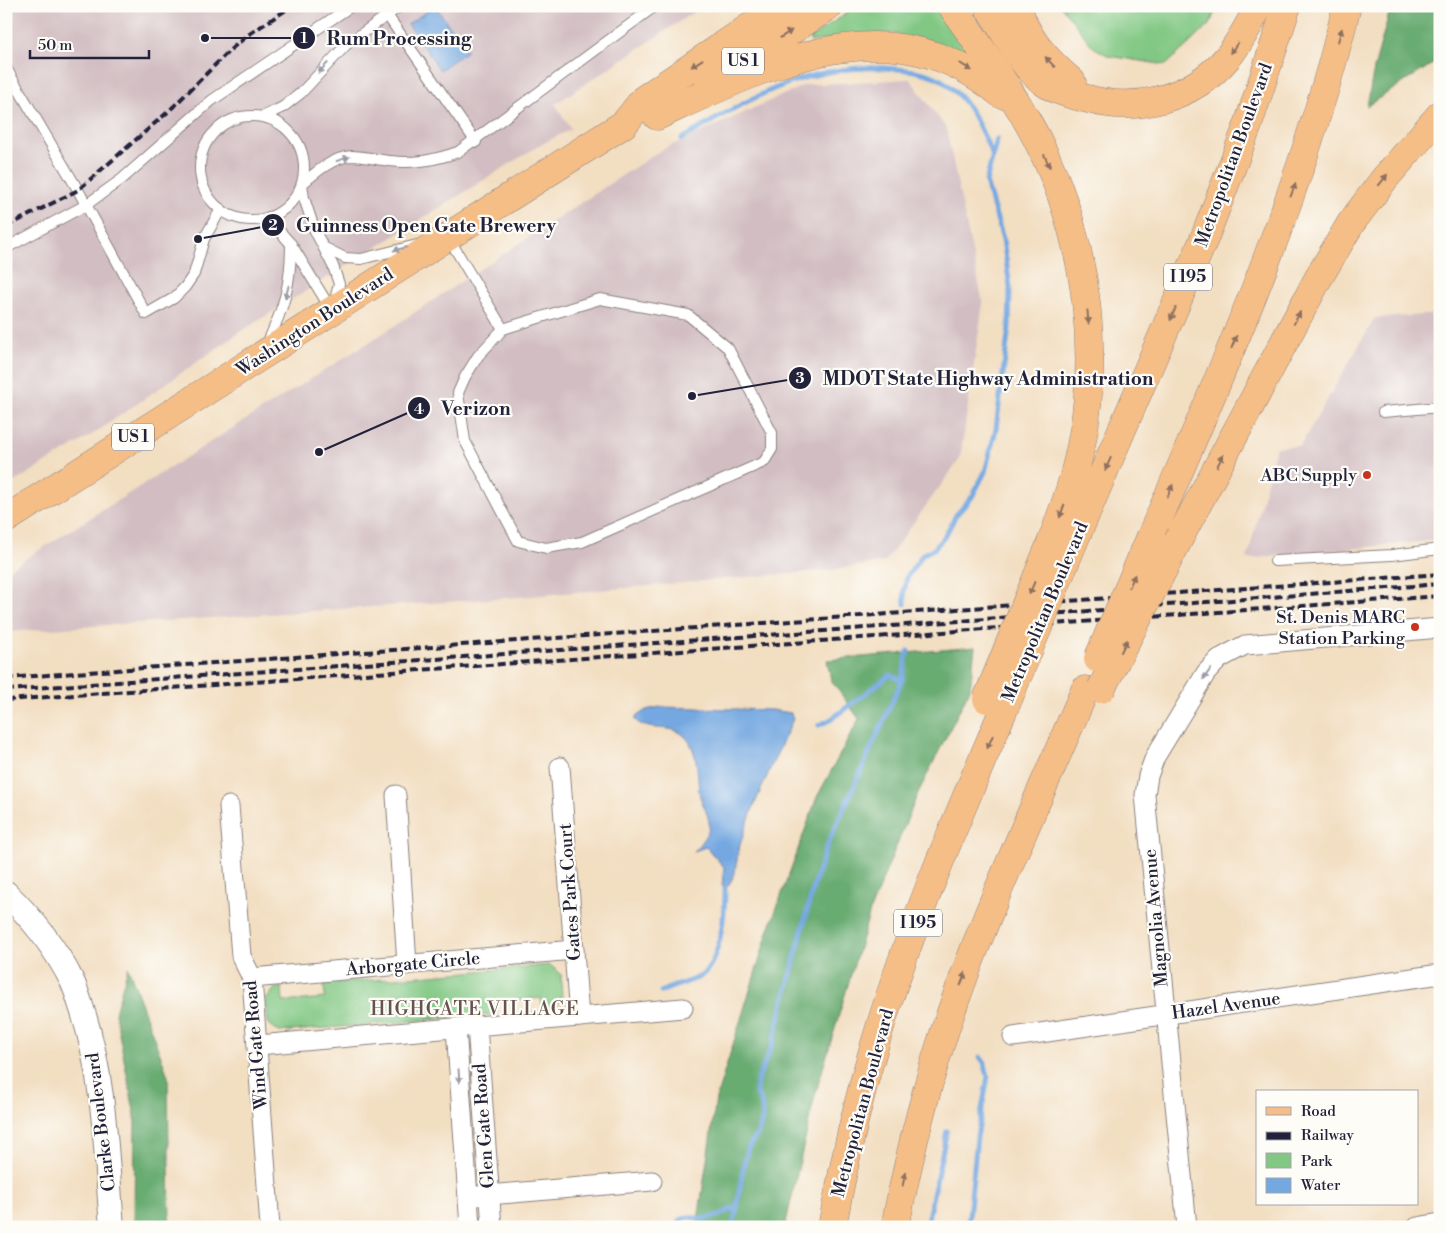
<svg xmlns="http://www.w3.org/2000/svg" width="1446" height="1233" font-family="'Libre Bodoni',serif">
<rect width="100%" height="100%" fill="#fdfcf7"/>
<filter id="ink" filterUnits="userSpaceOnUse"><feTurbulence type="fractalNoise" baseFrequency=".02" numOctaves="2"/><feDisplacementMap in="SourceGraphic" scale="10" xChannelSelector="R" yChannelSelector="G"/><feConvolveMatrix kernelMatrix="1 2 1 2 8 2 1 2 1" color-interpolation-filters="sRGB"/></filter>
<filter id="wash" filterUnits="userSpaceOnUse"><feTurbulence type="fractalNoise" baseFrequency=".0096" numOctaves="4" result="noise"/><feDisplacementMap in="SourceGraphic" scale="20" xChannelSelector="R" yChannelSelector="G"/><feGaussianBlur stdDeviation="1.12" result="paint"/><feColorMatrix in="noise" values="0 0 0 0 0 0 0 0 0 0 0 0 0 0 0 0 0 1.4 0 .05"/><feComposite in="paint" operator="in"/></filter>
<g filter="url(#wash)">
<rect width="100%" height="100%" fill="#f2dec1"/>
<g fill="#d2bec2">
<polygon points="6,6 703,6 555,104 571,129 540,145 240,332 95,433 6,487"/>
<polygon points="910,79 946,128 983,303 960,459 885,562 831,570 520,597 6,632 6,571 382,334 661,150 805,85"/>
<polygon points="1440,314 1440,517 1437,518 1439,540 1247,559 1276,447 1300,446 1375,318"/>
</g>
<g fill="#82c884" stroke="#527560">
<polygon points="857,6 940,6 978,64 896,34 862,33 811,42 809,39"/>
<polygon points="1061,6 1217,6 1210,24 1166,65 1109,56 1093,47"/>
<polygon points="550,965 561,974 562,998 553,1009 543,1010 541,998 496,1002 497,1014 279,1032 268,1023 266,1000 275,988 282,987 283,1002 325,998 324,984"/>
</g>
<g fill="#69ac72" stroke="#466756">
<polygon points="1391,6 1440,6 1440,59 1367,106 1374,69"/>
<polygon points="975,647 970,689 918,793 871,908 815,1095 785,1227 697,1227 716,1099 768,932 817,797 859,719 831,680 827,660"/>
<polygon points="128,967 168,1076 170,1227 134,1227 135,1116 115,1013"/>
</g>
<g fill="#74a8e1" stroke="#4b658e">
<polygon points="435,6 467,51 440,70 408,24"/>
<path d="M660,707L772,710L791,713L793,719C775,760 753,802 740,845C736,857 737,880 725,888L722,886L724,867L706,847L694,851C697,848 708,833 709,829C711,816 701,805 699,792C697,775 699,747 682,734C669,724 649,733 635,720L637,716L646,710Z"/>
</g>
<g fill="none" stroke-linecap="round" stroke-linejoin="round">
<g stroke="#74a8e1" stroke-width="5">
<path d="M682,139C751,97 813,60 897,69C912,70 932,73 944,82C969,100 980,127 992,154"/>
<polyline points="905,604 904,592 907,577 923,554 934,549 945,536 956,515 972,497 985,472 996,429 1009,327 1010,287 1003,239 986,182 997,139"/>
<polyline points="819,725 830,720 890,675 902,680"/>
<path d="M661,992C673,985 689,983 701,976C721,962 725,911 725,888"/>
<polyline points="676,1227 682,1219 688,1217 702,1219 717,1216 738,1206"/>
<polyline points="733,1227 744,1164 748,1148 758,1133 763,1117 761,1101 756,1092 757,1081 773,1043 813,888 826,848 902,680 908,651"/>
<polyline points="926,1227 947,1131"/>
<polyline points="968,1227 977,1137 988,1076 984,1062 980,1057"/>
</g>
</g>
</g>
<g filter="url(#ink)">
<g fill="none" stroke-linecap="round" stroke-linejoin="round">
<defs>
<g id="service">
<polyline points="387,15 476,142"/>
<polyline points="6,68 78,190 146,314 174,298 185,287 194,274 204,239 221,209"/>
<circle cx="252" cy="168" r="52"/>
<polyline points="262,117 283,107 301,93 346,45 400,6"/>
<polyline points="268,218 291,244 332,311"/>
<polyline points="448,237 503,329 600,299 688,315 728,348 772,433 772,449 764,462 582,542 546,548 518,541 465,441 458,393 465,377 478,356 503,329"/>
<polyline points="6,248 86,205 122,179 211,101 351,6"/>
<polyline points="325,248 345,258 361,259 417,245"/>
<path d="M334,303L339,284L333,266L315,231L304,198L302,184C316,172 333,157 352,156C364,156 378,160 390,161C415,164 435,160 458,152L655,6"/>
<path d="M267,344C284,307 291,285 291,244"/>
<polyline points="1383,412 1440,407"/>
<polyline points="1275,561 1392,555 1440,549"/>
</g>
<g id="minor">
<polyline points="560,767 579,1017"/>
<polyline points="396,795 407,965"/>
<polyline points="229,806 241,956 252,978 270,1227"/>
<polyline points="252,978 574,950"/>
<polyline points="477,1026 492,1227"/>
<polyline points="456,1028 470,1227"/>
<polyline points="1013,1037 1440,974"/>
<polyline points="258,1045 683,1008"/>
<polyline points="477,1196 652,1181"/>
<polyline points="1187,1227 1145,795 1148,776 1155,757 1206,673 1219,659 1245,645 1440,628"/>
<polyline points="1417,1227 1440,1223"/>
</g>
<path id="tertiary" d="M6,893C33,919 55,947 72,981C76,989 79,1000 82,1009C105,1079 106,1154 112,1227"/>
<g id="primary">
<polyline points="708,84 829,6"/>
<polyline points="6,519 624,124 644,99 781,6"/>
</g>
<g id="motorway">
<path d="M952,6C982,51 1015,95 1039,143C1089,244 1104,366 1074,475C1068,498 1059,521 1051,543"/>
<path d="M988,6C1005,31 1020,65 1045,83C1058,92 1073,95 1088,99C1137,113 1193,98 1227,58C1240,43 1249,24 1259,6"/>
<path d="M1018,6C1024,38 1049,62 1072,82"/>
<path d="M657,116C770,64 890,0 1001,94"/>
<polyline points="1181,535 1319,277 1351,223 1385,178 1440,115"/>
<path d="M1151,536C1226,363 1303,190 1347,6"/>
<polyline points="1074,541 1204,239 1248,125 1287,6"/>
<path d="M832,1227C843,1169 855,1110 872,1054C907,932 959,814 1009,697"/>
<path d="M895,1227C910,1151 929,1073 955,1001C993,895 1041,793 1085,690"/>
</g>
</defs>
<use href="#service" stroke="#8a807e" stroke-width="12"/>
<use href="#minor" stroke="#8a807e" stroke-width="21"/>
<use href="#tertiary" stroke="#8a807e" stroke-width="26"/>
<use href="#primary" stroke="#8a807e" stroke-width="29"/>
<use href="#motorway" stroke="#8a807e" stroke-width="29"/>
<use href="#service" stroke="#fff" stroke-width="10"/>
<use href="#minor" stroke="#fff" stroke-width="19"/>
<use href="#tertiary" stroke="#fff" stroke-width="24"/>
<use href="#primary" stroke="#f6be87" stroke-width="28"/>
<use href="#motorway" stroke="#f6be87" stroke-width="28"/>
<g stroke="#22223b" stroke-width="4" stroke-dasharray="8 4" stroke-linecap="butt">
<polyline points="6,11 13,6"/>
<polyline points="6,227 78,190 169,111 230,50 248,35 292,6"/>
<polyline points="6,678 1440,574"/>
<polyline points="6,690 920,624 1440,584"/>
<polyline points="6,700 1440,596"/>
</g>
<defs>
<g id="motorway-bridge">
<polyline points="1098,659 1151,536"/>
<polyline points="1101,689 1181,535"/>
<polyline points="1009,697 1074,541"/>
<polyline points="987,699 1051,543"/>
</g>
</defs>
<use href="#motorway-bridge" stroke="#8a807e" stroke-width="29" stroke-linecap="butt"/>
<use href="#motorway-bridge" stroke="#f6be87" stroke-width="28"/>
</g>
<defs><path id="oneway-solid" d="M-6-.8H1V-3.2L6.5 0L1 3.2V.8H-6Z" transform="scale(1.25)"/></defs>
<g fill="#8c7061">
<use href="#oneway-solid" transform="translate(786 34) rotate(-33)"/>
<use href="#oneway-solid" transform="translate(1340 35) rotate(-74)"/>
<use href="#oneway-solid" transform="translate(1234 48) rotate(126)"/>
<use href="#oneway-solid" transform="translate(1050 62) rotate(-133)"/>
<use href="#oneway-solid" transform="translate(697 63) rotate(146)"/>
<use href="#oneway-solid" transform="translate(966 67) rotate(32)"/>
<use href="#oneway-solid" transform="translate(1047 161) rotate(66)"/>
<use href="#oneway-solid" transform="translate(1383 180) rotate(-52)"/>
<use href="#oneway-solid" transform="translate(1293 190) rotate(-70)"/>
<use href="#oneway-solid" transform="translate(1173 314) rotate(113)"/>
<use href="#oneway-solid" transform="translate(1088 317) rotate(85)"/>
<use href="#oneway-solid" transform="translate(1297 318) rotate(-62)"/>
<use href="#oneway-solid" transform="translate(1234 342) rotate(-68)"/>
<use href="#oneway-solid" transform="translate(1220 461) rotate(-62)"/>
<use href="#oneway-solid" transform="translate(1108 464) rotate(114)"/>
<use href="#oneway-solid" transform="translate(1170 491) rotate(-67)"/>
<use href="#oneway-solid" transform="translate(1062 511) rotate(110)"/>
<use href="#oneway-solid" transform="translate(1132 581) rotate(-67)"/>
<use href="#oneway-solid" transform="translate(1032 588) rotate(112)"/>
<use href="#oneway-solid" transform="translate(1124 646) rotate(-63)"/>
<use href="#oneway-solid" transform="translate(990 742) rotate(113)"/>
<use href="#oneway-solid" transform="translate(963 979) rotate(-70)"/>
<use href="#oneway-solid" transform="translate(904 1179) rotate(-79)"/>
</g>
<g fill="#9c9ca7">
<use href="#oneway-solid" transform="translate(323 68) rotate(133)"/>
<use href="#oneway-solid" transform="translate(343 159) rotate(-17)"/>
<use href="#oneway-solid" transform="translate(400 249) rotate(165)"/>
<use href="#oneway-solid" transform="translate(287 292) rotate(105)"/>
<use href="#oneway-solid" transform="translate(1207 674) rotate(126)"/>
<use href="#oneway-solid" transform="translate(459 1076) rotate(86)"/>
</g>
</g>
<g fill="#c8321e" stroke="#fdfcf7" stroke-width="2">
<circle cx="1367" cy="475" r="5"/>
<circle cx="1415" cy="627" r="5"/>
</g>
<g text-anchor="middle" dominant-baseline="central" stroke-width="4.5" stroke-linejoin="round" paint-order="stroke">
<g fill="#fdfcf7" stroke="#646373" stroke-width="1">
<rect x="722" y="47.5" width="42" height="27" rx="4"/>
<rect x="1164" y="263.5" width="48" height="27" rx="4"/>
<rect x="112" y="423.5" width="42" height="27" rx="4"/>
<rect x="894" y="909.5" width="48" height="27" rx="4"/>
</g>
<g font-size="16" font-weight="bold" fill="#22223b">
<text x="743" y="61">US 1</text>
<text x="1188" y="277">I 195</text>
<text x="133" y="437">US 1</text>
<text x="918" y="923">I 195</text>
</g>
<g font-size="18" fill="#22223b" stroke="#fdfcf7">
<text transform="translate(1234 155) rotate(-70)">Metropolitan Boulevard</text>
<text transform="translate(315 322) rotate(-33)">Washington Boulevard</text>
<text transform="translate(1045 612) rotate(-67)">Metropolitan Boulevard</text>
<text transform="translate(570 892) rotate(-94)">Gates Park Court</text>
<text transform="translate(1156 918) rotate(-95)">Magnolia Avenue</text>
<text transform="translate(413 964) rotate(-5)">Arborgate Circle</text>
<text transform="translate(1226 1006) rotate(-8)">Hazel Avenue</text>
<text transform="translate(256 1045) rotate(-95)">Wind Gate Road</text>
<text transform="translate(863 1103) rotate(-75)">Metropolitan Boulevard</text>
<text transform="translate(101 1122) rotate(-97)">Clarke Boulevard</text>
<text transform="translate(484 1126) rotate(-94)">Glen Gate Road</text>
</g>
<g font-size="18" fill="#22223b" stroke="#fdfcf7" text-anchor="end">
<text x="1357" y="475">ABC Supply</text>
<text x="1405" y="617">St. Denis MARC<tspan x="1405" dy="21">Station Parking</tspan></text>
</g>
<g font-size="19" letter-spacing="1" fill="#66524e" stroke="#fdfcf7">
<text x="475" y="1009">HIGHGATE VILLAGE</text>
</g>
</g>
<path fill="none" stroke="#22223b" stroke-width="2" d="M205 38L304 38M198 239L273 225M692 396L800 378M319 452L419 408"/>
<g fill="#22223b" stroke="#fdfcf7" stroke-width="2">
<circle cx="205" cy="38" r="5"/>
<circle cx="198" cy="239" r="5"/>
<circle cx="692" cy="396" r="5"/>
<circle cx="319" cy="452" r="5"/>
<circle cx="304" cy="38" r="12"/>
<circle cx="273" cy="225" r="12"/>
<circle cx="800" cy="378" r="12"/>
<circle cx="419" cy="408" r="12"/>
</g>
<g font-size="15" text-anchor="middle" font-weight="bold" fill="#fff">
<text x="304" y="43">1</text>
<text x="273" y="230">2</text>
<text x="800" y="383">3</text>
<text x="419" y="414">4</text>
</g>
<g font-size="19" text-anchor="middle" font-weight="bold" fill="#22223b" stroke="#fdfcf7" stroke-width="4.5" stroke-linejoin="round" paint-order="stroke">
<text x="399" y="45">Rum Processing</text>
<text x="426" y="232">Guinness Open Gate Brewery</text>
<text x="988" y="385">MDOT State Highway Administration</text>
<text x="476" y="415">Verizon</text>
</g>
<rect width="1446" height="1233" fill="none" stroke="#fdfcf7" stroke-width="25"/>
<rect x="1256" y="1090" width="162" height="115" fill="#fdfcf7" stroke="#a5a5ac"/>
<rect x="1266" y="1107" width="25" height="8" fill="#f6be87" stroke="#a5a5ac"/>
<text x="1301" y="1116" font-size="15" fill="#22223b">Road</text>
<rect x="1266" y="1132" width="25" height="8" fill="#22223b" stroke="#a5a5ac"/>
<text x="1301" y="1140" font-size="15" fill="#22223b">Railway</text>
<rect x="1266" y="1153" width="25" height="15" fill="#82c884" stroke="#a5a5ac"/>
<text x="1301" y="1166" font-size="15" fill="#22223b">Park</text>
<rect x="1266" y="1178" width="25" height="15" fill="#74a8e1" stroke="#a5a5ac"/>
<text x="1301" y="1190" font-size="15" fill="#22223b">Water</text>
<path d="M30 50v8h119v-8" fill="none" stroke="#22223b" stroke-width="2.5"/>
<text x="38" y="50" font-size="15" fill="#22223b" stroke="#fdfcf7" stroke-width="4" paint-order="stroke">50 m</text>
</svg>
